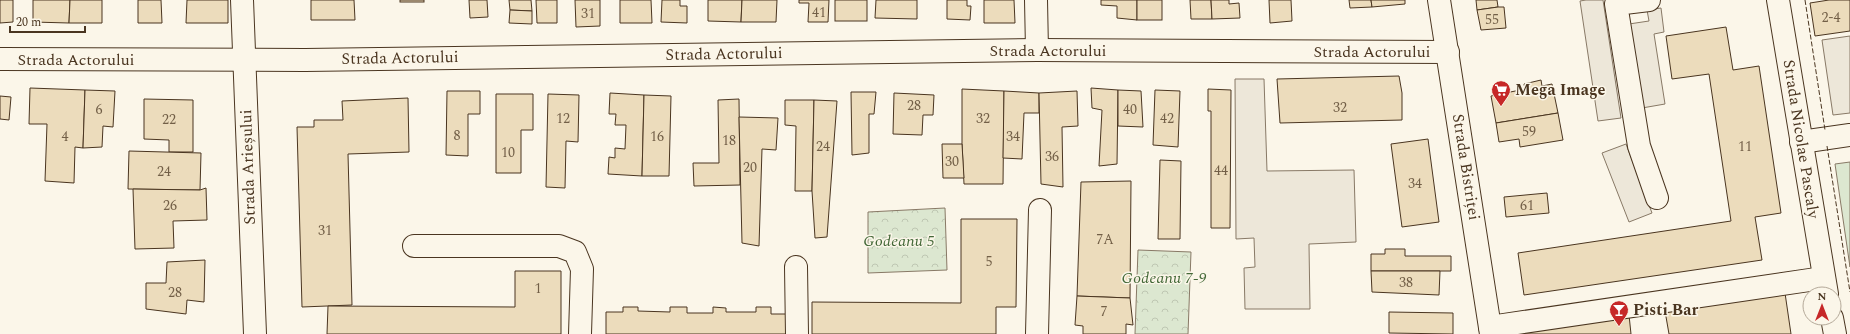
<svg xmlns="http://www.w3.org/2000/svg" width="1850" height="334" font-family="Spectral,serif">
<defs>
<pattern id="park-crowns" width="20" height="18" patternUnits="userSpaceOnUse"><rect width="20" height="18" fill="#dce7d0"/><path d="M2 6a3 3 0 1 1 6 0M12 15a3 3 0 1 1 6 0" fill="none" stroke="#bec7b2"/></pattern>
</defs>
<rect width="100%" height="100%" fill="#fbf6e9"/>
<g fill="url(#park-crowns)" stroke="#887966">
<polygon points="945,208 947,270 868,273 868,212"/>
<polygon points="1138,250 1191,252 1188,334 1135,334"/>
</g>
<polygon fill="#dce7d0" stroke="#887966" points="1850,162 1850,267 1835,164"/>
<g fill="#ede7d9" stroke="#887966">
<polygon points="1586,0 1603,0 1621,118 1598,121 1580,1"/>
<polygon points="1661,8 1664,32 1654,34 1665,104 1642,108 1629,24 1649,21 1647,10"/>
<polygon points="1850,36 1850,113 1833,115 1822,40"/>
<polygon points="1235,79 1264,79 1267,171 1354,170 1356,242 1309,244 1310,309 1245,309 1244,268 1255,267 1254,238 1236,239"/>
<polygon points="1626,144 1652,213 1629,222 1602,153"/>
</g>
<g fill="#ecdcbc" stroke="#4a3520">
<polygon points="0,0 13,0 13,22 0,23"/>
<polygon points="33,0 70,0 69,23 33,22"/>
<polygon points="70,0 102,0 102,23 69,23"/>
<polygon points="138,0 161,0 162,23 138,23"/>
<polygon points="187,0 228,0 228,23 186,23"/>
<polygon points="311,0 354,0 355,20 311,20"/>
<rect x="400" y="0" width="24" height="2"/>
<polygon points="469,0 487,0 488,17 470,18"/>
<polygon points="509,0 531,0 532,11 510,10"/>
<polygon points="536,0 557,0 557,23 537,23"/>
<polygon points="575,0 600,0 600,26 576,27"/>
<polygon points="620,0 651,0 652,23 620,23"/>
<polygon points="662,0 680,0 680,6 687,6 687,23 661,22"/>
<polygon points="708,0 742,0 741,22 708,21"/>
<polygon points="742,0 777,0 776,22 741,22"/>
<polygon points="799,0 829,0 828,22 808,22 809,3 799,3"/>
<rect x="835" y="0" width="32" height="21"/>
<polygon points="876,0 917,0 917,19 875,18"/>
<polygon points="947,0 967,0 967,6 971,6 970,20 947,19"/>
<polygon points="984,0 1014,0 1015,23 984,23"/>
<polygon points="1101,0 1137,0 1137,20 1117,18 1117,6 1101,5"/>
<rect x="1137" y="0" width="25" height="20"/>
<polygon points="1190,0 1211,0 1212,19 1191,19"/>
<polygon points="1211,0 1229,0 1229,4 1239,3 1240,18 1212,19"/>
<polygon points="1269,0 1291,0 1292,21 1270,23"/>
<polygon points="1349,0 1371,0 1372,7 1350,8"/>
<polygon points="1371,0 1405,0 1405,4 1372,7"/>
<polygon points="1476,0 1497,0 1498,7 1477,10"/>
<polygon points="1829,0 1850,0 1850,31 1815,36 1810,3"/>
<polygon points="1498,7 1504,7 1506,28 1481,30 1477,10"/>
<polygon points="510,10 532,11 532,24 509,23"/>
<polygon points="1726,27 1733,70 1759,66 1781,213 1755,217 1762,260 1524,295 1518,253 1731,221 1709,74 1672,79 1666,36"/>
<polygon points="1399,76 1402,93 1402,120 1280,123 1277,79"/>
<polygon points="1541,80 1542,86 1552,84 1558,113 1496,123 1491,96 1525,89 1524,84"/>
<polygon points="30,88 85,90 83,148 75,147 74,183 45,181 47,124 29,124"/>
<polygon points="1091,88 1118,90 1117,164 1099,166 1102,110 1092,108"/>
<polygon points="962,89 1004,91 1003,184 964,184 962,144"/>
<polygon points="1208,89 1231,90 1230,228 1211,228 1211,111 1208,111"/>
<polygon points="85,90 115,91 113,127 103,126 102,147 83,148"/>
<polygon points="1118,90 1141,91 1143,127 1118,126"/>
<polygon points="1155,90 1180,91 1178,147 1153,145"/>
<polygon points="447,91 480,91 480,114 468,114 468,156 446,155"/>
<polygon points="1004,91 1039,93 1039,113 1024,113 1022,159 1003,158"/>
<polygon points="1077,91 1078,126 1062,127 1063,187 1041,184 1039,93"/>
<polygon points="851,92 876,92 874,114 869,114 869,153 852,155"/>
<polygon points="610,93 644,95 642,176 608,174 609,157 615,158 615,148 625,149 626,125 615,125 616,114 609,114"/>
<polygon points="894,93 934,95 933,115 923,115 922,135 893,134"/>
<polygon points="496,94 533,94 533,130 521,130 521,173 496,173"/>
<polygon points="548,94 579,95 578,142 566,141 565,188 546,187"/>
<polygon points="644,95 671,96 669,176 642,176"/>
<polygon points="0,96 11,97 9,120 0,119"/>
<polygon points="408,98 409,152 348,154 352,305 302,307 297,127 314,127 314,120 343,120 342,101"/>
<polygon points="144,99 193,100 193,152 169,152 169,140 144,139"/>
<polygon points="739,99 740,185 694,186 693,163 719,163 718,100"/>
<polygon points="785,100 814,100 812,191 795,191 796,126 785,125"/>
<polygon points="814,100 837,101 827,237 815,238 812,191"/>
<polygon points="1558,113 1563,140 1520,147 1519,139 1499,142 1496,123"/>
<polygon points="739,117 778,118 776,150 762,149 759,246 742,243"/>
<polygon points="1428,139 1439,222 1402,227 1391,144"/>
<polygon points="942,144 962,144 964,178 943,178"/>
<polygon points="129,151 201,153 200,190 128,189"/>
<polygon points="1160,160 1181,161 1180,239 1158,239"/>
<polygon points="1131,181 1130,298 1077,296 1081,182"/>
<polygon points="206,188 207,220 173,221 174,248 135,249 133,189 200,190"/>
<polygon points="1547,193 1549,213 1506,217 1504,197"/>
<polygon points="961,219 1017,219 1016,307 996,307 996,334 812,334 812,302 961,303"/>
<polygon points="1385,249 1405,249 1405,256 1451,256 1451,271 1371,271 1371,254 1385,254"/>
<polygon points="205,260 204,302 187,300 186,314 146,309 146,283 166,283 167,262"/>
<polygon points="515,271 561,271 561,334 327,334 328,306 515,307"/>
<polygon points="1371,271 1440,271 1439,295 1372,292"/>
<polygon points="1785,293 1791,334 1669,334 1665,311"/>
<polygon points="1077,296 1130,298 1133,325 1126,324 1126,334 1083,334 1083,326 1075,325"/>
<polygon points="623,307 638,307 638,311 670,312 670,307 687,307 687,313 713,313 713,307 726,308 726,312 756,312 756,307 771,307 771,314 787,314 787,334 606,334 606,312 623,312"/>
<polygon points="1389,312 1453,313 1453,334 1389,333"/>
<polygon points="1629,315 1631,334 1515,334"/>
</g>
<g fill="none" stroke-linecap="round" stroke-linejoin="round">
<defs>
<g id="minor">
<polyline points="242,0 255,334"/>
<polyline points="1036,0 1037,50"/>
<polyline points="1439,0 1491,334"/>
<polyline points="1649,0 1616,4 1639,146 1657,198"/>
<polyline points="1778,0 1827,294"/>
<polyline points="0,59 305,60 1037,50 1448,52"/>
<polyline points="1801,142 1850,135"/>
<polyline points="414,246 559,246 575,252 582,269 580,334"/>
<polyline points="796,267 797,334"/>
<polyline points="1832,318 1835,334"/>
<polyline points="1490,327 1823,278"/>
<polyline points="1037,334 1040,210"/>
</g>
</defs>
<use href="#minor" stroke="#4a3520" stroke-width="24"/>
<use href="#minor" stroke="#fbf6e9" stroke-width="22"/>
<g stroke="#4a3520" stroke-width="1" stroke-dasharray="5 2" stroke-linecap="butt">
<polyline points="1805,0 1825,130"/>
<polyline points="1827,146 1850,292"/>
</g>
</g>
<defs>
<symbol id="supermarket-pin" viewBox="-11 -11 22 30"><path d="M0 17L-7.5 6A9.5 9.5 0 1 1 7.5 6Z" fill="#c62828" stroke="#fbf6e9"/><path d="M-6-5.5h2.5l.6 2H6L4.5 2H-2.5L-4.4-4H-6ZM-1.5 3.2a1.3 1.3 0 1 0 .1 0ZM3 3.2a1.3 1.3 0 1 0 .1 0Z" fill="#fff"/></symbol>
<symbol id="bar-pin" viewBox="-11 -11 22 30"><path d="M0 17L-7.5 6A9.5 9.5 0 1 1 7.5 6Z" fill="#c62828" stroke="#fbf6e9"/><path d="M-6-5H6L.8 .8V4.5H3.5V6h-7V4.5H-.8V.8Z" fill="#fff"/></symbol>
</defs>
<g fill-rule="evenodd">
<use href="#supermarket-pin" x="1490" y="79" width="22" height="30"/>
<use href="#bar-pin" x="1608" y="299" width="22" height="30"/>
</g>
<g text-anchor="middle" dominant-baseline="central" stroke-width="3" stroke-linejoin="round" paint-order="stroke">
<g font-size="14" fill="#725f47">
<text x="819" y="12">41</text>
<text x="588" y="13">31</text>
<text x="1831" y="17">2-4</text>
<text x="1492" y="19">55</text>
<text x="914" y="105">28</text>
<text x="1340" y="107">32</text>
<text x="99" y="109">6</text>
<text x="1130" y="109">40</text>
<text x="563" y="118">12</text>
<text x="983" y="118">32</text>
<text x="1167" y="118">42</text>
<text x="169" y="119">22</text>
<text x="1529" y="131">59</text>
<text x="457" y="135">8</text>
<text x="65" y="136">4</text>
<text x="657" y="136">16</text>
<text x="1013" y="136">34</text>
<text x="729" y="140">18</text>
<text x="823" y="146">24</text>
<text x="1745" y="146">11</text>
<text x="508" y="152">10</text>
<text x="1052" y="156">36</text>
<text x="952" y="161">30</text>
<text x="750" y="167">20</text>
<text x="1221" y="170">44</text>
<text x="164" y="171">24</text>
<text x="1415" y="183">34</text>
<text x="170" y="205">26</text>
<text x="1527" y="205">61</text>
<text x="325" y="230">31</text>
<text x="1105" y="239">7A</text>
<text x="989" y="261">5</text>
<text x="1406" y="282">38</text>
<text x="538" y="288">1</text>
<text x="175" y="292">28</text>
<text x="1104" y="311">7</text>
</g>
<g font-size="16" fill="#4a3520" stroke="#fbf6e9">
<text x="1048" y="51">Strada Actorului</text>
<text x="1372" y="52">Strada Actorului</text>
<text transform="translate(724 54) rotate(-1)">Strada Actorului</text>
<text transform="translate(400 58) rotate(-1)">Strada Actorului</text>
<text x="76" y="60">Strada Actorului</text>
<text transform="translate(1801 139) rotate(81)">Strada Nicolae Pascaly</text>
<text transform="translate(248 167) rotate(-92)">Strada Arieșului</text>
<text transform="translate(1466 167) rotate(81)">Strada Bistriței</text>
</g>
<g font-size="16" font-weight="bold" fill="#4a3520" stroke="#fbf6e9" text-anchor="start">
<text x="1515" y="90">Mega Image</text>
<text x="1633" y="310">Pisti Bar</text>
</g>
<g font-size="16" font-style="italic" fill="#436837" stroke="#fbf6e9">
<text x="899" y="241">Godeanu 5</text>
<text x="1164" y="278">Godeanu 7-9</text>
</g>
</g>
<g transform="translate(1822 306)"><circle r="19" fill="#fbf6e9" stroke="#b4a999"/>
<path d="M0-3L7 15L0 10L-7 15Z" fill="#c62828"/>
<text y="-6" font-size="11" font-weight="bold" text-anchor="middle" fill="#4a3520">N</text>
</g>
<path d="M10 26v6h75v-6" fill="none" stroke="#4a3520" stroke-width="2"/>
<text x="16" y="26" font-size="12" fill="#4a3520" stroke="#fbf6e9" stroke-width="3" paint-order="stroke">20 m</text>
</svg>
